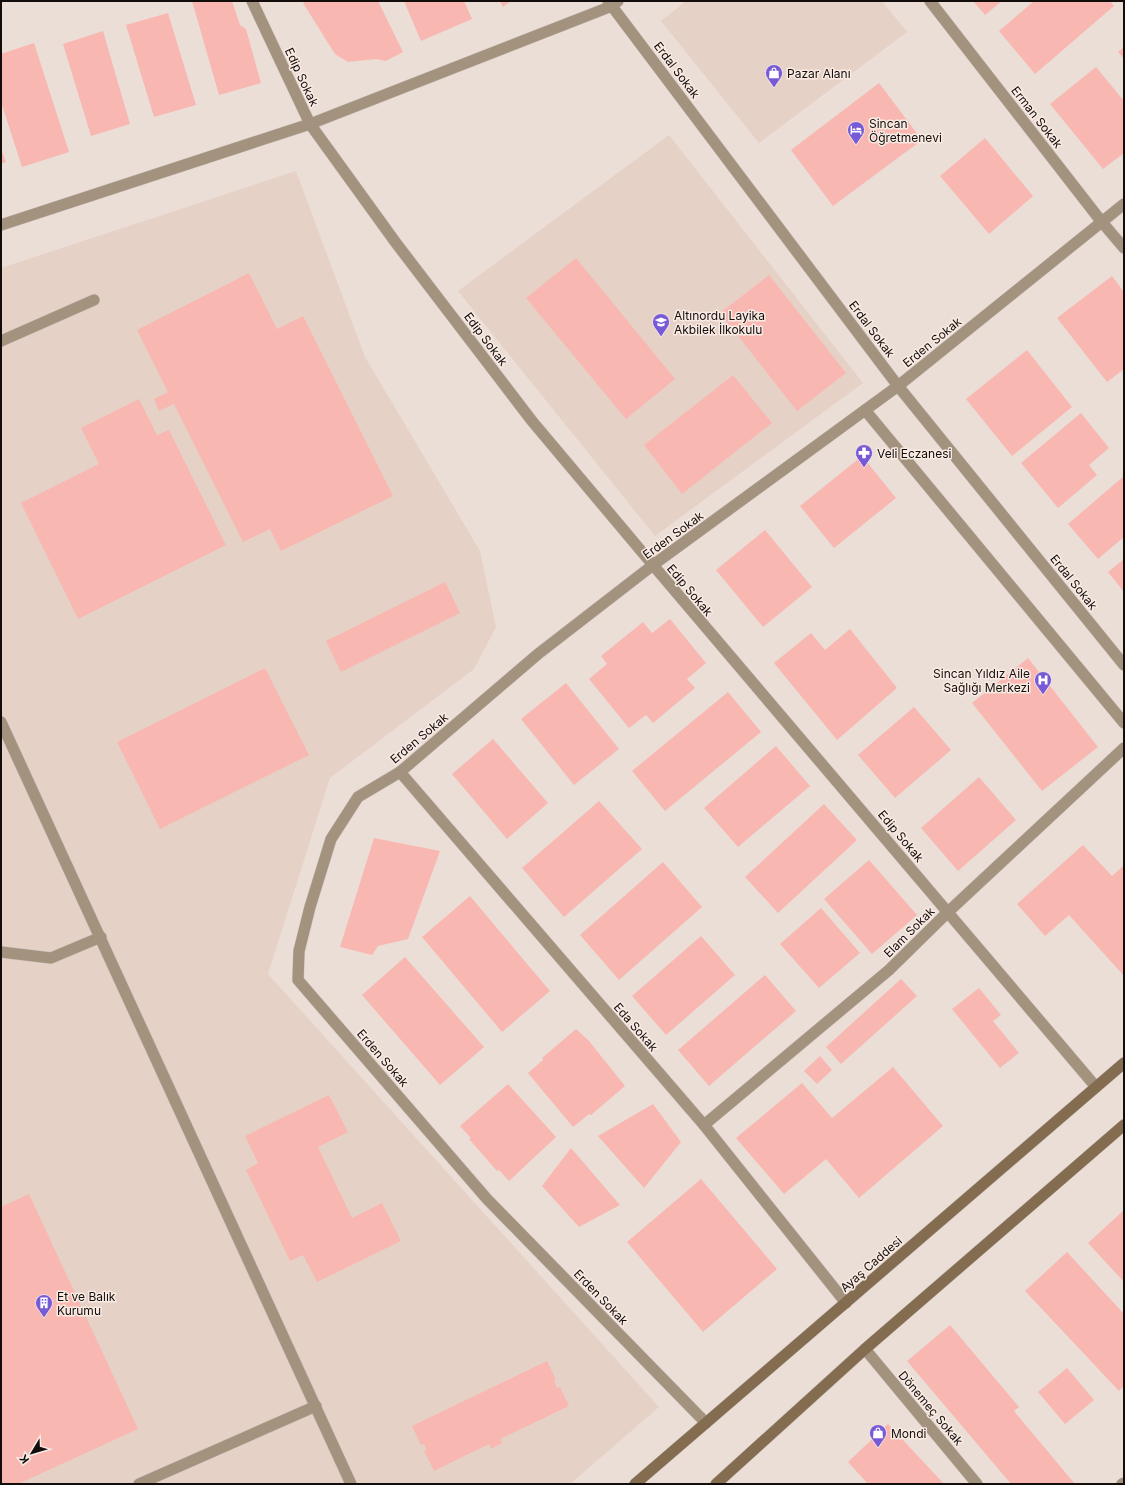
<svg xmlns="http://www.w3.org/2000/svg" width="1125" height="1485" font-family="Inter,sans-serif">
<rect width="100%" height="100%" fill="#ebded7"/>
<g fill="#e6d1c6">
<polygon points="686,1 882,1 907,32 759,143 661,21"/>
<polygon points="669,135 863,383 655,536 458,291"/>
<polygon points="296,171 365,357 480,551 496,627 474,669 330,778 268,974 659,1407 570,1484 1,1484 1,268"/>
</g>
<g fill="#f8b8b1">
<polygon points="192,1 232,1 240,25 246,29 261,83 219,95"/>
<polygon points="306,1 378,1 403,52 386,61 376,59 348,62 335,54 303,3"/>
<polygon points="404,1 464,1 472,19 421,41"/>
<polygon points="500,1 511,1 503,7"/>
<polygon points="973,1 1002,1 985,15"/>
<polygon points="1034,1 1110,1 1114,6 1035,74 999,31"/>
<polygon points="168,13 196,105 154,117 126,25"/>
<polygon points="103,31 130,124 91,136 63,44"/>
<polygon points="34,43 69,152 22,167 1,102 1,54"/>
<polygon points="1124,47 1124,59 1118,52"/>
<polygon points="1096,67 1124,101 1124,153 1103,169 1050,104"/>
<polygon points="879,83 922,140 833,206 791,150"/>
<polygon points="985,138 1033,196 989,234 940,176"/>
<polygon points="1,149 6,162 1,164"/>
<polygon points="576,258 675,379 626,419 526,298"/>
<polygon points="249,273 277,329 303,316 393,496 281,551 270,529 243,542 174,404 159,411 154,399 168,392 137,330"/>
<polygon points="769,275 846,373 797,411 720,313"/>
<polygon points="1112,276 1124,292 1124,369 1107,382 1057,318"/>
<polygon points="1027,350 1072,407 1012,456 966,399"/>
<polygon points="733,375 772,423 682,494 644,445"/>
<polygon points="139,399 157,435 169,430 226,545 78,619 21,503 99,464 81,428"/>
<polygon points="1081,413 1109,448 1089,465 1097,475 1058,508 1021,463"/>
<polygon points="862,456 896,498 834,548 800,506"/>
<polygon points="1124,476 1124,537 1098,559 1068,524"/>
<polygon points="765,530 812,587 763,627 716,570"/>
<polygon points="1124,559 1124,592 1108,572"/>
<polygon points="445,582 460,613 341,672 326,641"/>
<polygon points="670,619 706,663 687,679 695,688 653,723 646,715 629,728 589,679 607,664 601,656 643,622 652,633"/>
<polygon points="850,629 897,688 837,740 774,663 811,633 825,650"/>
<polygon points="1028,658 1098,747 1042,791 972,703"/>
<polygon points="265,668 309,755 160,829 117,742"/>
<polygon points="566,683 619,749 574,785 521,719"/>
<polygon points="728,692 761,732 665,811 632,771"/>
<polygon points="914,707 951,750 895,798 858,755"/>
<polygon points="493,739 548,803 507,839 452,774"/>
<polygon points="776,746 810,786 738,847 704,808"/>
<polygon points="979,777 1016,820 958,871 921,828"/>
<polygon points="599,801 642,849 564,917 522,868"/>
<polygon points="824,804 857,840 778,913 745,877"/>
<polygon points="374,838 440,851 408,939 378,946 372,955 340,947"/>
<polygon points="1083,845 1112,876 1123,866 1124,867 1124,976 1069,915 1045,936 1017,904"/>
<polygon points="869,860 917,915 872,954 824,899"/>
<polygon points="663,862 702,907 619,980 580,935"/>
<polygon points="470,896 550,991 502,1032 422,937"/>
<polygon points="821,908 860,953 819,988 780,944"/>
<polygon points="701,936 735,975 666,1035 632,996"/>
<polygon points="405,957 484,1047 440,1085 362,995"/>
<polygon points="765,975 796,1011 709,1086 678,1050"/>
<polygon points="901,979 917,996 841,1064 826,1047"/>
<polygon points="979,988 1001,1015 993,1021 1019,1053 1000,1068 952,1009"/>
<polygon points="576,1029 589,1041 625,1086 591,1115 589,1114 573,1127 528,1073 543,1060 542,1058"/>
<polygon points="820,1056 832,1070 817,1084 804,1071"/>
<polygon points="893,1067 943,1126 859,1198 826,1159 784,1194 736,1138 802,1083 832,1118"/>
<polygon points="508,1084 556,1137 509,1181 499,1170 497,1171 469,1139 471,1138 460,1126"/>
<polygon points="329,1095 348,1132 318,1147 352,1218 382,1203 401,1241 317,1282 303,1255 290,1261 246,1170 258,1163 245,1136"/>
<polygon points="653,1104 681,1142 644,1188 598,1136"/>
<polygon points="571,1148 620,1205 579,1227 542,1186"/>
<polygon points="701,1179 777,1269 703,1332 627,1242"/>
<polygon points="29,1194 138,1429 18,1484 1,1484 1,1207"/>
<polygon points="1124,1210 1124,1282 1088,1243"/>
<polygon points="1067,1252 1124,1314 1124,1386 1119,1391 1025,1291"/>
<polygon points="950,1325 1019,1407 1014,1411 1075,1484 1011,1484 907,1361"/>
<polygon points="547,1361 556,1380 554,1381 557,1388 560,1387 569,1406 500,1439 502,1443 491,1449 489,1444 434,1471 424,1451 427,1450 424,1444 421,1445 412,1426"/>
<polygon points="1067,1368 1094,1400 1065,1424 1038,1392"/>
<polygon points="888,1424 944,1484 868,1484 848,1462"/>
</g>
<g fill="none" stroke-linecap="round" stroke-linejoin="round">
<defs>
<g id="service">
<polyline points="1,341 94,300"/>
<polyline points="1,722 351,1484"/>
<polyline points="1,952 51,958 101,937"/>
<polyline points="139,1484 316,1406"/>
</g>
<g id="minor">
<polyline points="252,1 310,124 396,243 532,421 653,565 1096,1087"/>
<polyline points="608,1 898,386 1124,665"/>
<polyline points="930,1 1101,221 1124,248"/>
<polyline points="1,225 310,124 612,6 618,1"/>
<polyline points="865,410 1124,723"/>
<polyline points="400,772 704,1125 846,1303"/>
<polyline points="704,1125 889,970 948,912 1124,748"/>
<polyline points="706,1423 487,1199 298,980 299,951 310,907 331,839 358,797 400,772 538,654 653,565 898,386 1124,204"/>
<polyline points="1122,1484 1124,1483"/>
</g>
<polyline id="tertiary" points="865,1349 977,1484"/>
<g id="secondary">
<polyline points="635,1484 1124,1063"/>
<polyline points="716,1484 865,1349 1124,1125"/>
</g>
</defs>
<use href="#service" stroke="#c8bdb6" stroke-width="12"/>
<use href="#minor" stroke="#c8bdb6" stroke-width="12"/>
<use href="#tertiary" stroke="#c8bdb6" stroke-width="12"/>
<use href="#secondary" stroke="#c8bdb6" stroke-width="12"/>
<use href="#service" stroke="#a2927e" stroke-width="11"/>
<use href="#minor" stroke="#a2927e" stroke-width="11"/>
<use href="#tertiary" stroke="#a2927e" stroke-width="11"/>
<use href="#secondary" stroke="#836c4f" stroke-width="11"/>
</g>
<defs>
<symbol id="shop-pin" viewBox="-11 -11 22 30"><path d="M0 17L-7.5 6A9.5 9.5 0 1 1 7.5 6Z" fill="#775bd6" stroke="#f9ebe4"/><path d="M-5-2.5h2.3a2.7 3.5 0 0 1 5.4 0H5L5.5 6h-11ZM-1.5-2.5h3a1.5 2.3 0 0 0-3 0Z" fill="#fff"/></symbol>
<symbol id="hotel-pin" viewBox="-11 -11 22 30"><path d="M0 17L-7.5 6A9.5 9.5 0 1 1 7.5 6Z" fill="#775bd6" stroke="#f9ebe4"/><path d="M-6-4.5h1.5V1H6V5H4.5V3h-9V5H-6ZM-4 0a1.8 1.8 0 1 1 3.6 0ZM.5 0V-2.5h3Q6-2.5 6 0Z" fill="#fff"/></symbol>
<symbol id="school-pin" viewBox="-11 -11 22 30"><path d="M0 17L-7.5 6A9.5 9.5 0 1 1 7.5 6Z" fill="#775bd6" stroke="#f9ebe4"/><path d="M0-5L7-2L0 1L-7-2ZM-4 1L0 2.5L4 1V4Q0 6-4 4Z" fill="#fff"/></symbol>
<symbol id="pharmacy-pin" viewBox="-11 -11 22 30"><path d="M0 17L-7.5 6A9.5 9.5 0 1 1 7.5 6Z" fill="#775bd6" stroke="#f9ebe4"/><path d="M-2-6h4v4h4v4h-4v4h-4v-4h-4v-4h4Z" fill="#fff"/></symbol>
<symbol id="hospital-pin" viewBox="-11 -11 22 30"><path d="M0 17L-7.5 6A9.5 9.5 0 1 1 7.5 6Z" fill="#775bd6" stroke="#f9ebe4"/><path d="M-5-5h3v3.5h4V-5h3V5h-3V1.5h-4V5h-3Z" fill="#fff"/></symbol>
<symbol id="building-pin" viewBox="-11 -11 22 30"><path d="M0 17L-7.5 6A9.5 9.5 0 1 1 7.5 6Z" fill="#775bd6" stroke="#f9ebe4"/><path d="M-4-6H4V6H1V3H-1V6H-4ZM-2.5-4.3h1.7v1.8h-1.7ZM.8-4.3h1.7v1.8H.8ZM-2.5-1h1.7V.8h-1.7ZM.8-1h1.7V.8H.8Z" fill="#fff"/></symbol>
</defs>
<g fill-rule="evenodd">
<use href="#shop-pin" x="764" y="63" width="20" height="27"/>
<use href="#hotel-pin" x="846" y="120" width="20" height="27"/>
<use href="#school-pin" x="651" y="312" width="20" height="27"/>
<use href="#pharmacy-pin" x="854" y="443" width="20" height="27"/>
<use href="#hospital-pin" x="1033" y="670" width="20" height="27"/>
<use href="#building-pin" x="34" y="1293" width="20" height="27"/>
<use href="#shop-pin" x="868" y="1423" width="20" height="27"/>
</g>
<g text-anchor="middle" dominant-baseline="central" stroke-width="3" stroke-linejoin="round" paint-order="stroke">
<g font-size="12" fill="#120d0b" stroke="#f9ebe4">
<text transform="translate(677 70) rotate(53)">Erdal Sokak</text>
<text transform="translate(302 77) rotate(65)">Edip Sokak</text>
<text transform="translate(1037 117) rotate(52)">Erman Sokak</text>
<text transform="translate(872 329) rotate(53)">Erdal Sokak</text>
<text transform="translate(486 339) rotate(53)">Edip Sokak</text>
<text transform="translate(932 342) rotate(-39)">Erden Sokak</text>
<text transform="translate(673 535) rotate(-36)">Erden Sokak</text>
<text transform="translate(1074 582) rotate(51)">Erdal Sokak</text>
<text transform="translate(690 590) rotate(50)">Edip Sokak</text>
<text transform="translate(419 738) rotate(-40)">Erden Sokak</text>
<text transform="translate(901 836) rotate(50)">Edip Sokak</text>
<text transform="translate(909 932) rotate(-45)">Elam Sokak</text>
<text transform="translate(636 1027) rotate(49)">Eda Sokak</text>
<text transform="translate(383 1058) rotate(49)">Erden Sokak</text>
<text transform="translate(871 1264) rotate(-41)">Ayaş Caddesi</text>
<text transform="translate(601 1297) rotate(46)">Erden Sokak</text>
<text transform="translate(931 1408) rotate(50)">Dönemeç Sokak</text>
</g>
<g font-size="12" fill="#120d0b" stroke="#f9ebe4" text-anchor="start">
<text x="787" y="73">Pazar Alanı</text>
<text x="869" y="123">Sincan<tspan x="869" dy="14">Öğretmenevi</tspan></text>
<text x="674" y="315">Altınordu Layika<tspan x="674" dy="14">Akbilek İlkokulu</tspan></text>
<text x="877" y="453">Veli Eczanesi</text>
<text x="1030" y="673" text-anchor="end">Sincan Yıldız Aile<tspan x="1030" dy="14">Sağlığı Merkezi</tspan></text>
<text x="57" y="1296">Et ve Balık<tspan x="57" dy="14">Kurumu</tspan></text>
<text x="891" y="1433">Mondi</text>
</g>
</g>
<rect width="1125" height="1485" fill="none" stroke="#120d0b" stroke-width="4"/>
<g transform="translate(32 1453) rotate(232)" stroke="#f9ebe4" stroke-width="3" paint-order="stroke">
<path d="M0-3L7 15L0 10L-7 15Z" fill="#120d0b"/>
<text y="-6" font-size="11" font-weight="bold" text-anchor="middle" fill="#120d0b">K</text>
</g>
</svg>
